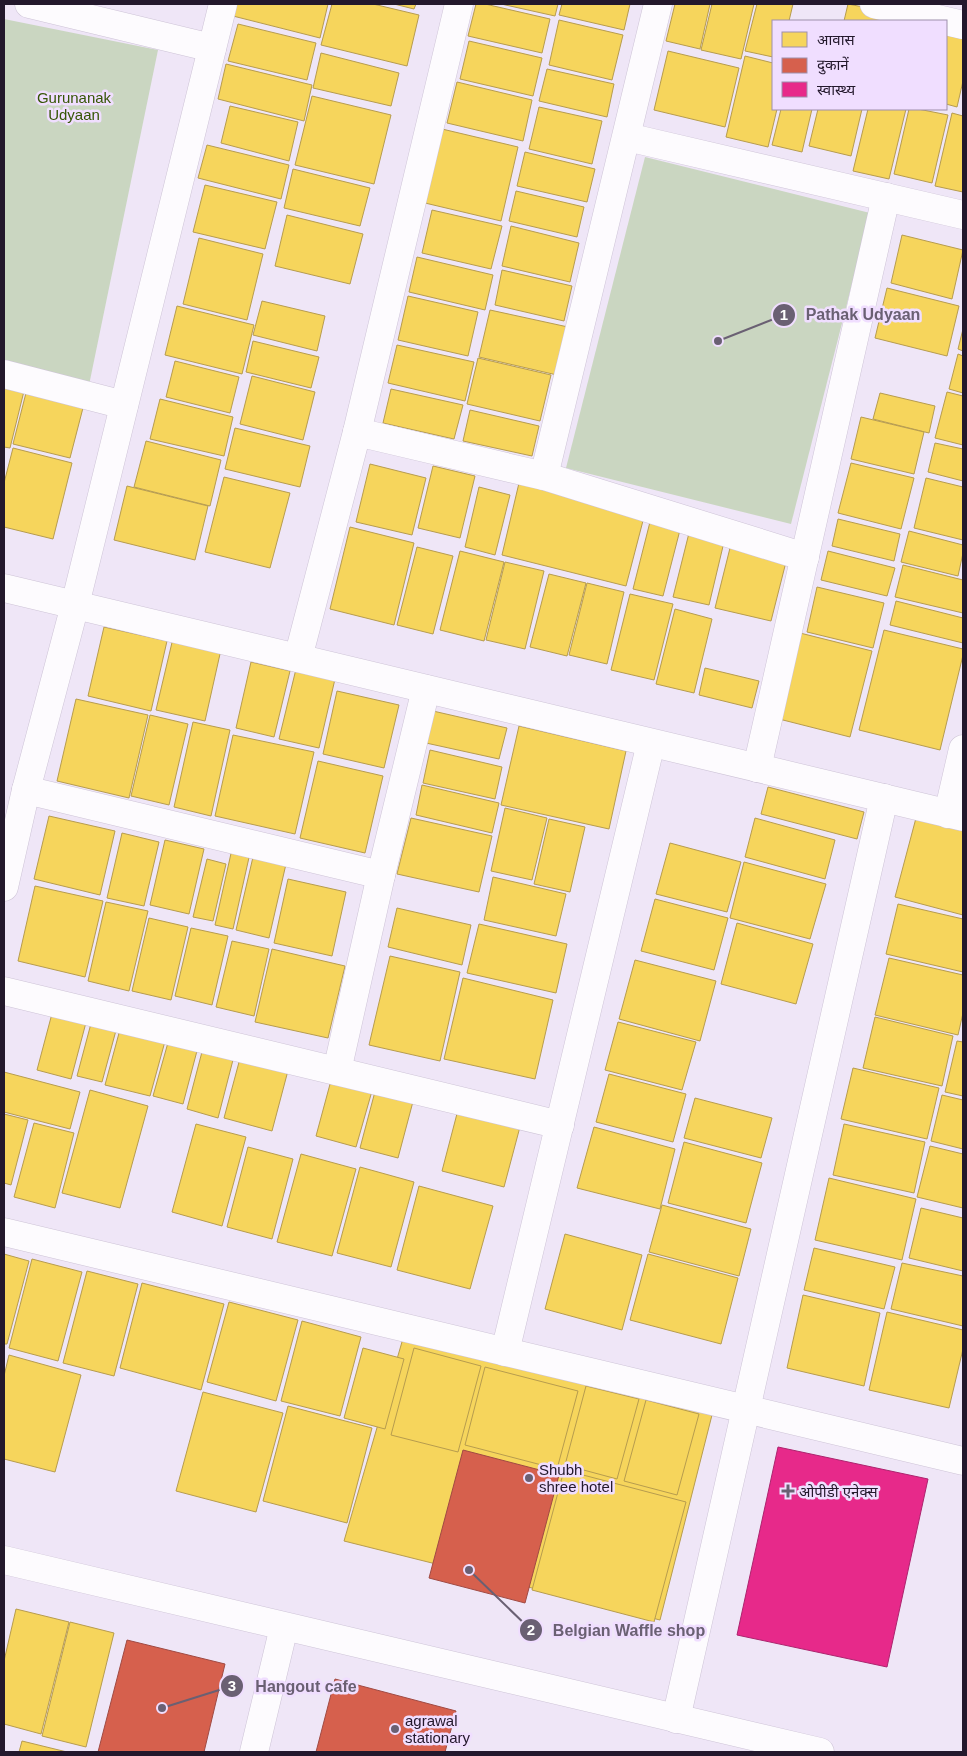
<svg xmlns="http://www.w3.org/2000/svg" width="967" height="1756" font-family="Helvetica,'Noto Sans Devanagari',sans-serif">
<rect width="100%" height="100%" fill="#efe6f7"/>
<g fill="#cad6c1">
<polygon points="4,19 158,50 88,390 4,368"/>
<polygon points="645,157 870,213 791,524 566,468"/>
</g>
<g fill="#f6d55c" stroke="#b79c4e">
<polygon points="237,4 328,4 320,38 233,16"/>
<polygon points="332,4 373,4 419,15 407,66 321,45"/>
<polygon points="394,4 416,4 414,9"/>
<polygon points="476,4 485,4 550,19 542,53 468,36"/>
<polygon points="501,4 558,4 555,16"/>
<polygon points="562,4 630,4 624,30 559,15"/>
<polygon points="675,4 710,4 700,49 666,41"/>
<polygon points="712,4 754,4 741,59 701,50"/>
<polygon points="757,4 793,4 789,21 773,21 773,57 745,51"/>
<polygon points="848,4 888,12 886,21 844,21"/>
<polygon points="559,20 623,35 612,80 549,65"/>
<polygon points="238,24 316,43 307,80 228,61"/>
<polygon points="946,35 963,39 963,81 957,107 946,104"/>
<polygon points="469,41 542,58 533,96 460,79"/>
<polygon points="668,51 739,68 725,127 654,110"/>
<polygon points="321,53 399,73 391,106 313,88"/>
<polygon points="745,56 773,63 773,109 777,109 768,147 726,137"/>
<polygon points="226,64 312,85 304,121 218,99"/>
<polygon points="547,69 614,84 607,117 539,101"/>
<polygon points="457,82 532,100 523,141 447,123"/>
<polygon points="312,96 391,115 374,184 295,165"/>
<polygon points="230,106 298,122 289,161 221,143"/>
<polygon points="539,107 602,121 592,164 529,149"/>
<polygon points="781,109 812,109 802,152 772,145"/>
<polygon points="818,109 862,109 851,156 809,146"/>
<polygon points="868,109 906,109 889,179 853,171"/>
<polygon points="909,109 918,109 948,115 932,183 894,174"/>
<polygon points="952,113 963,116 963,192 935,186"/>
<polygon points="442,129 518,147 501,221 425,203"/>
<polygon points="207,145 289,165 281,199 198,178"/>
<polygon points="525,152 595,169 587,202 517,186"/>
<polygon points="293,169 370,188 360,226 284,208"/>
<polygon points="205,185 277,202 265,249 193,232"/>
<polygon points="516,191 584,207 577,237 509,221"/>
<polygon points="432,210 502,226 491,269 422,253"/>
<polygon points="287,215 363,234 350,284 275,266"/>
<polygon points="511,226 579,243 570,282 502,266"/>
<polygon points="902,235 963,250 952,299 891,283"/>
<polygon points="199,238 263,254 247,320 183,304"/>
<polygon points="417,257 493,275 485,310 409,292"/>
<polygon points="502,270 572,286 564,321 495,305"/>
<polygon points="887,288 959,306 947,356 875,338"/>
<polygon points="408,296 478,312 468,356 398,340"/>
<polygon points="262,301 325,316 317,351 253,335"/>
<polygon points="177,306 254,325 242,374 165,355"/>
<polygon points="490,310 568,327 557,375 479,357"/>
<polygon points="963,329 963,351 958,349"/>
<polygon points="253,341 319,357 311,388 246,372"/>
<polygon points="397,345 474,362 465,401 388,383"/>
<polygon points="958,354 963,356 963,393 949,389"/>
<polygon points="478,358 551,375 540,421 467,404"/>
<polygon points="175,361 239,377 230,413 166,397"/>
<polygon points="252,376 315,392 303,440 240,424"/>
<polygon points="4,386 24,391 10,448 4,447"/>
<polygon points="27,389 84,404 70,458 13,444"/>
<polygon points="391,389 463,405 454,439 383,423"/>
<polygon points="947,392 963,396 963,445 935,438"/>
<polygon points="880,393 935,406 929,433 873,419"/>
<polygon points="160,399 233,417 224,456 150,439"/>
<polygon points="470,410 539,426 532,456 463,441"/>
<polygon points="861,417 924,432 914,474 851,459"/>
<polygon points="235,428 310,446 300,487 225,469"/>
<polygon points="146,441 221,460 210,506 134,487"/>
<polygon points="935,443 963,449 963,481 928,472"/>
<polygon points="13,448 72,463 53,539 4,527 4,483"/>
<polygon points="851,463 914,478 901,529 838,513"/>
<polygon points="370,464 426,478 412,535 356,522"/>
<polygon points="433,466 475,476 460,538 418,528"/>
<polygon points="224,477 290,493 270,568 205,552"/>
<polygon points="926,478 963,487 963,540 914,528"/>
<polygon points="519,483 645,513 626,586 502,555"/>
<polygon points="127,486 208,506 195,560 114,540"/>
<polygon points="479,487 510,495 495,555 465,547"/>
<polygon points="651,518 681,526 663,596 633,589"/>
<polygon points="838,519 900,534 894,561 832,546"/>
<polygon points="350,527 414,543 394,625 330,609"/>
<polygon points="909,531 963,545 963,553 958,576 901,562"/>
<polygon points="689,533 724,542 709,605 673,597"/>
<polygon points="731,544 787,558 771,621 715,608"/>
<polygon points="417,547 453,556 433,634 397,625"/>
<polygon points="460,551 504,562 484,641 440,630"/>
<polygon points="828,551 895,568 887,596 821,580"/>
<polygon points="505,562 544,571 525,649 486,640"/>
<polygon points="903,565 963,580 963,613 895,597"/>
<polygon points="549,574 586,583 567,656 530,647"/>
<polygon points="587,583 624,592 607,664 569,655"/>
<polygon points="817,587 884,603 873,648 807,632"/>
<polygon points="630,594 673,604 654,680 611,670"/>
<polygon points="896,601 963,618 963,643 890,625"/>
<polygon points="675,609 712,619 694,693 656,684"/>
<polygon points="104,627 167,641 151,711 88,696"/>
<polygon points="884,630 963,649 963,655 940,750 859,730"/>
<polygon points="800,633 872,651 850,737 779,719"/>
<polygon points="174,634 222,645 205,721 156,710"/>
<polygon points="251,662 290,671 274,737 236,728"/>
<polygon points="705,668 759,681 752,708 699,695"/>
<polygon points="296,669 335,679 319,748 279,739"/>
<polygon points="337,691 399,705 384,768 323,754"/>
<polygon points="76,699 148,715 129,798 57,781"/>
<polygon points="433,711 507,728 499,759 426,743"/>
<polygon points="150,715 188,724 169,805 131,796"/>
<polygon points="193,722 230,730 211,816 174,807"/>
<polygon points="519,726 626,751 609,829 501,805"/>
<polygon points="233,735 314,752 295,834 215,816"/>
<polygon points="430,750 502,767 495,799 423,783"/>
<polygon points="318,761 383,776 365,853 300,838"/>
<polygon points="422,785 499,803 492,833 416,815"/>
<polygon points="768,787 864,812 857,839 761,814"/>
<polygon points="505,808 547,818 532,880 491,871"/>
<polygon points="49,816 115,831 100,895 34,879"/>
<polygon points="411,818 492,836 479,892 397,874"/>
<polygon points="755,818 835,840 825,879 745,857"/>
<polygon points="916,818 963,831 963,915 895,897"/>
<polygon points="549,819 585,827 570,892 534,884"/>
<polygon points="122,833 159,842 144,906 107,898"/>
<polygon points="165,840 204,849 189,914 150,905"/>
<polygon points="670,843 741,862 727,912 656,894"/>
<polygon points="232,849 250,853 233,929 215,925"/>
<polygon points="253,857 286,864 269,938 236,930"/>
<polygon points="207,859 226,864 213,921 193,917"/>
<polygon points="744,862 826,884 810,939 730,918"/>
<polygon points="493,877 566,894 556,936 484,920"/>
<polygon points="288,879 346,892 332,956 274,943"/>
<polygon points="35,886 103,901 85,977 18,961"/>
<polygon points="655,899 728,918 714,970 641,951"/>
<polygon points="106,902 148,911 129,991 88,981"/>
<polygon points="898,904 963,919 963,972 886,954"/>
<polygon points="397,908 471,925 462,965 388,947"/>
<polygon points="149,918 188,927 171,1000 132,991"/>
<polygon points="737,923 813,944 796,1004 721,984"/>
<polygon points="479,924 567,944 556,993 467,973"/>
<polygon points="191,928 228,936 212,1005 175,996"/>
<polygon points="232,941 269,949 254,1016 216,1007"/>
<polygon points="272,949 345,966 328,1038 255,1022"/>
<polygon points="390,956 460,972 440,1061 369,1045"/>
<polygon points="889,958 963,975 963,1013 958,1035 875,1015"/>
<polygon points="635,960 716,981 700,1041 619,1019"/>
<polygon points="463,978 553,1000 535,1079 444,1059"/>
<polygon points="54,1006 88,1015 71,1079 37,1070"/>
<polygon points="93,1016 118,1023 102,1082 77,1076"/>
<polygon points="875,1017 953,1036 942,1086 863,1068"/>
<polygon points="122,1022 167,1034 150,1096 105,1085"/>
<polygon points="618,1022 696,1042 682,1090 605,1070"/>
<polygon points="169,1039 198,1047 183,1104 153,1096"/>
<polygon points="957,1041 963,1042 963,1096 945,1092"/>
<polygon points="203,1048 234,1056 218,1118 187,1109"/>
<polygon points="242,1051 290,1063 272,1131 224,1118"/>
<polygon points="853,1068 939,1088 927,1139 841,1119"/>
<polygon points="4,1072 80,1092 70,1129 4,1112"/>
<polygon points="333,1073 374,1084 356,1147 316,1136"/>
<polygon points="609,1074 686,1094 673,1142 596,1122"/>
<polygon points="377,1084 415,1094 398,1158 360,1148"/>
<polygon points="90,1090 148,1106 120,1208 62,1193"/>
<polygon points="942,1095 963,1100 963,1149 931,1141"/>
<polygon points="695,1098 772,1118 761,1158 684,1138"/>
<polygon points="459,1106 521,1123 504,1187 442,1171"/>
<polygon points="4,1114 28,1120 11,1185 4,1183"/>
<polygon points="34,1123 74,1133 55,1208 14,1197"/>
<polygon points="196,1124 246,1137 222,1226 172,1212"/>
<polygon points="844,1124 925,1142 914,1193 833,1175"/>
<polygon points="594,1127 675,1149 660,1209 577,1188"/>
<polygon points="684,1142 762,1163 746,1223 668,1203"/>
<polygon points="930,1146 963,1154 963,1208 917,1197"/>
<polygon points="248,1147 293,1159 272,1239 227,1227"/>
<polygon points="301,1154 356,1169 332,1256 277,1242"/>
<polygon points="360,1167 414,1182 391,1267 337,1253"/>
<polygon points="829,1178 916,1199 902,1260 815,1240"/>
<polygon points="419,1186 493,1206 470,1289 397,1270"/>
<polygon points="662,1205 751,1229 739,1276 649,1252"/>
<polygon points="921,1208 963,1218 963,1271 909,1258"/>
<polygon points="565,1234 642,1255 622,1330 545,1309"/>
<polygon points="814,1248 895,1267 884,1309 804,1290"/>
<polygon points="4,1254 29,1261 7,1344 4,1344"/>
<polygon points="648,1254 738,1278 721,1344 630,1320"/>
<polygon points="32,1259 82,1272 58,1361 9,1348"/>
<polygon points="902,1263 963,1276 963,1326 891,1309"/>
<polygon points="87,1271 138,1284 114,1376 63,1363"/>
<polygon points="142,1283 224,1304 201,1390 120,1368"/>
<polygon points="803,1295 880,1313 864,1386 787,1368"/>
<polygon points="229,1302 298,1320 276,1401 207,1382"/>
<polygon points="887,1312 963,1330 963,1349 949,1408 869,1390"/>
<polygon points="302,1321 361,1337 340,1416 281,1401"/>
<polygon points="404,1335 712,1415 660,1620 344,1541"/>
<polygon points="363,1348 404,1359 385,1429 344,1418"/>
<polygon points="414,1348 481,1366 458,1452 391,1435"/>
<polygon points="9,1355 81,1375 55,1472 4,1459 4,1376"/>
<polygon points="485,1367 578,1391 557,1469 465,1445"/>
<polygon points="586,1386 639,1399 617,1479 565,1465"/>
<polygon points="203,1392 283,1413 256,1512 176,1491"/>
<polygon points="646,1400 699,1414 677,1495 624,1481"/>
<polygon points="288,1406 372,1428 347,1523 263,1501"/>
<polygon points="564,1470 686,1502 654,1622 532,1590"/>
<polygon points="16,1609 69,1622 41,1734 4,1724 4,1661"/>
<polygon points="70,1622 114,1633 86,1747 42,1736"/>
<polygon points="22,1741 67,1752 19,1752"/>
</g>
<g fill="#d6604d" stroke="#a04a43">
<polygon points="463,1450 559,1475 525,1603 429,1578"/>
<polygon points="127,1640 225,1664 204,1752 98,1752"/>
<polygon points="335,1679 456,1711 445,1752 316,1752"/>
</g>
<polygon fill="#e7298a" stroke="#ac246e" points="778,1447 928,1479 887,1667 737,1635"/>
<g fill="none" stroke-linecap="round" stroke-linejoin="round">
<defs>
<g id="minor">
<polyline points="29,4 212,48"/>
<polyline points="874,4 963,25"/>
<polyline points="627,137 963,215"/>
<polyline points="4,374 124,405"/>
<polyline points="357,432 544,476 805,557"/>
<polyline points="544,476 658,4"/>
<polyline points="4,588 963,817"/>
<polyline points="298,658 357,432 459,4"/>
<polyline points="757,768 886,197"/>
<polyline points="26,790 381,875"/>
<polyline points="948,814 963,749"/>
<polyline points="4,887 26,790 75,605 223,4"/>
<polyline points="4,991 560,1125"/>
<polyline points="337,1071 381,875 426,689"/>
<polyline points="4,1232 963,1461"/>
<polyline points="505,1352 651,743"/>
<polyline points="4,1560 820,1752"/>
<polyline points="676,1719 884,798"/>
<polyline points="254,1752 284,1627"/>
</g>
</defs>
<use href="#minor" stroke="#cec4d7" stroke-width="29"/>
<use href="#minor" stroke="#fdfbfe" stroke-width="28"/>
</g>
<g fill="#6a6073" stroke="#f0deff" stroke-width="2">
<circle cx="529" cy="1478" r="5"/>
<path d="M785.5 1483.5h5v5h5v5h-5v5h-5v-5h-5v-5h5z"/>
<circle cx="395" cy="1729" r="5"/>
</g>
<g text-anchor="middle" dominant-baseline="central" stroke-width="5" stroke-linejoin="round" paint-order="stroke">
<g font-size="15" fill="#355505" stroke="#f0deff">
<text x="74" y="97">Gurunanak<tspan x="74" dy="17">Udyaan</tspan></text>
</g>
<g font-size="15" fill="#23182c" stroke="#f0deff" text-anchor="start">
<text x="539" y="1469">Shubh<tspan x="539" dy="17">shree hotel</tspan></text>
<text x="799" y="1491">ओपीडी एनेक्स</text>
<text x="405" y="1720">agrawal<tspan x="405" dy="17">stationary</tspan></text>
</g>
</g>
<path fill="none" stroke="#6a6073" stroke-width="2" d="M718 341L784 315M469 1570L531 1630M162 1708L232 1686"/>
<g fill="#6a6073" stroke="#f0deff" stroke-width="2">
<circle cx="718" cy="341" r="5"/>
<circle cx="469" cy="1570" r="5"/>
<circle cx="162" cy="1708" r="5"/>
<circle cx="784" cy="315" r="12"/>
<circle cx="531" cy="1630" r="12"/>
<circle cx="232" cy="1686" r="12"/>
</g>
<g font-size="15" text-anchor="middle" font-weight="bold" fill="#fff">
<text x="784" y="320">1</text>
<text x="531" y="1635">2</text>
<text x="232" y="1691">3</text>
</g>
<g font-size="16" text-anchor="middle" font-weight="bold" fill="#6a6073" stroke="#f0deff" stroke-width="5" stroke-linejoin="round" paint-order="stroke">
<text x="863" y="320">Pathak Udyaan</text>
<text x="629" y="1636">Belgian Waffle shop</text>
<text x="306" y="1692">Hangout cafe</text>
</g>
<rect width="967" height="1756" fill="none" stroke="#23182c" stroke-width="10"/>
<rect x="772" y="20" width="175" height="90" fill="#f0deff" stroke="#9e8fab"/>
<rect x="782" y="32" width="25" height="15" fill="#f6d55c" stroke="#9e8fab"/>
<text x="817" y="45" font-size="15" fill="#23182c">आवास</text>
<rect x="782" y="58" width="25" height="15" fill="#d6604d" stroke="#9e8fab"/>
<text x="817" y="70" font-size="15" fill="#23182c">दुकानें</text>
<rect x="782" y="82" width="25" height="15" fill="#e7298a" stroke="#9e8fab"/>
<text x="817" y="95" font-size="15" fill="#23182c">स्वास्थ्य</text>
</svg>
